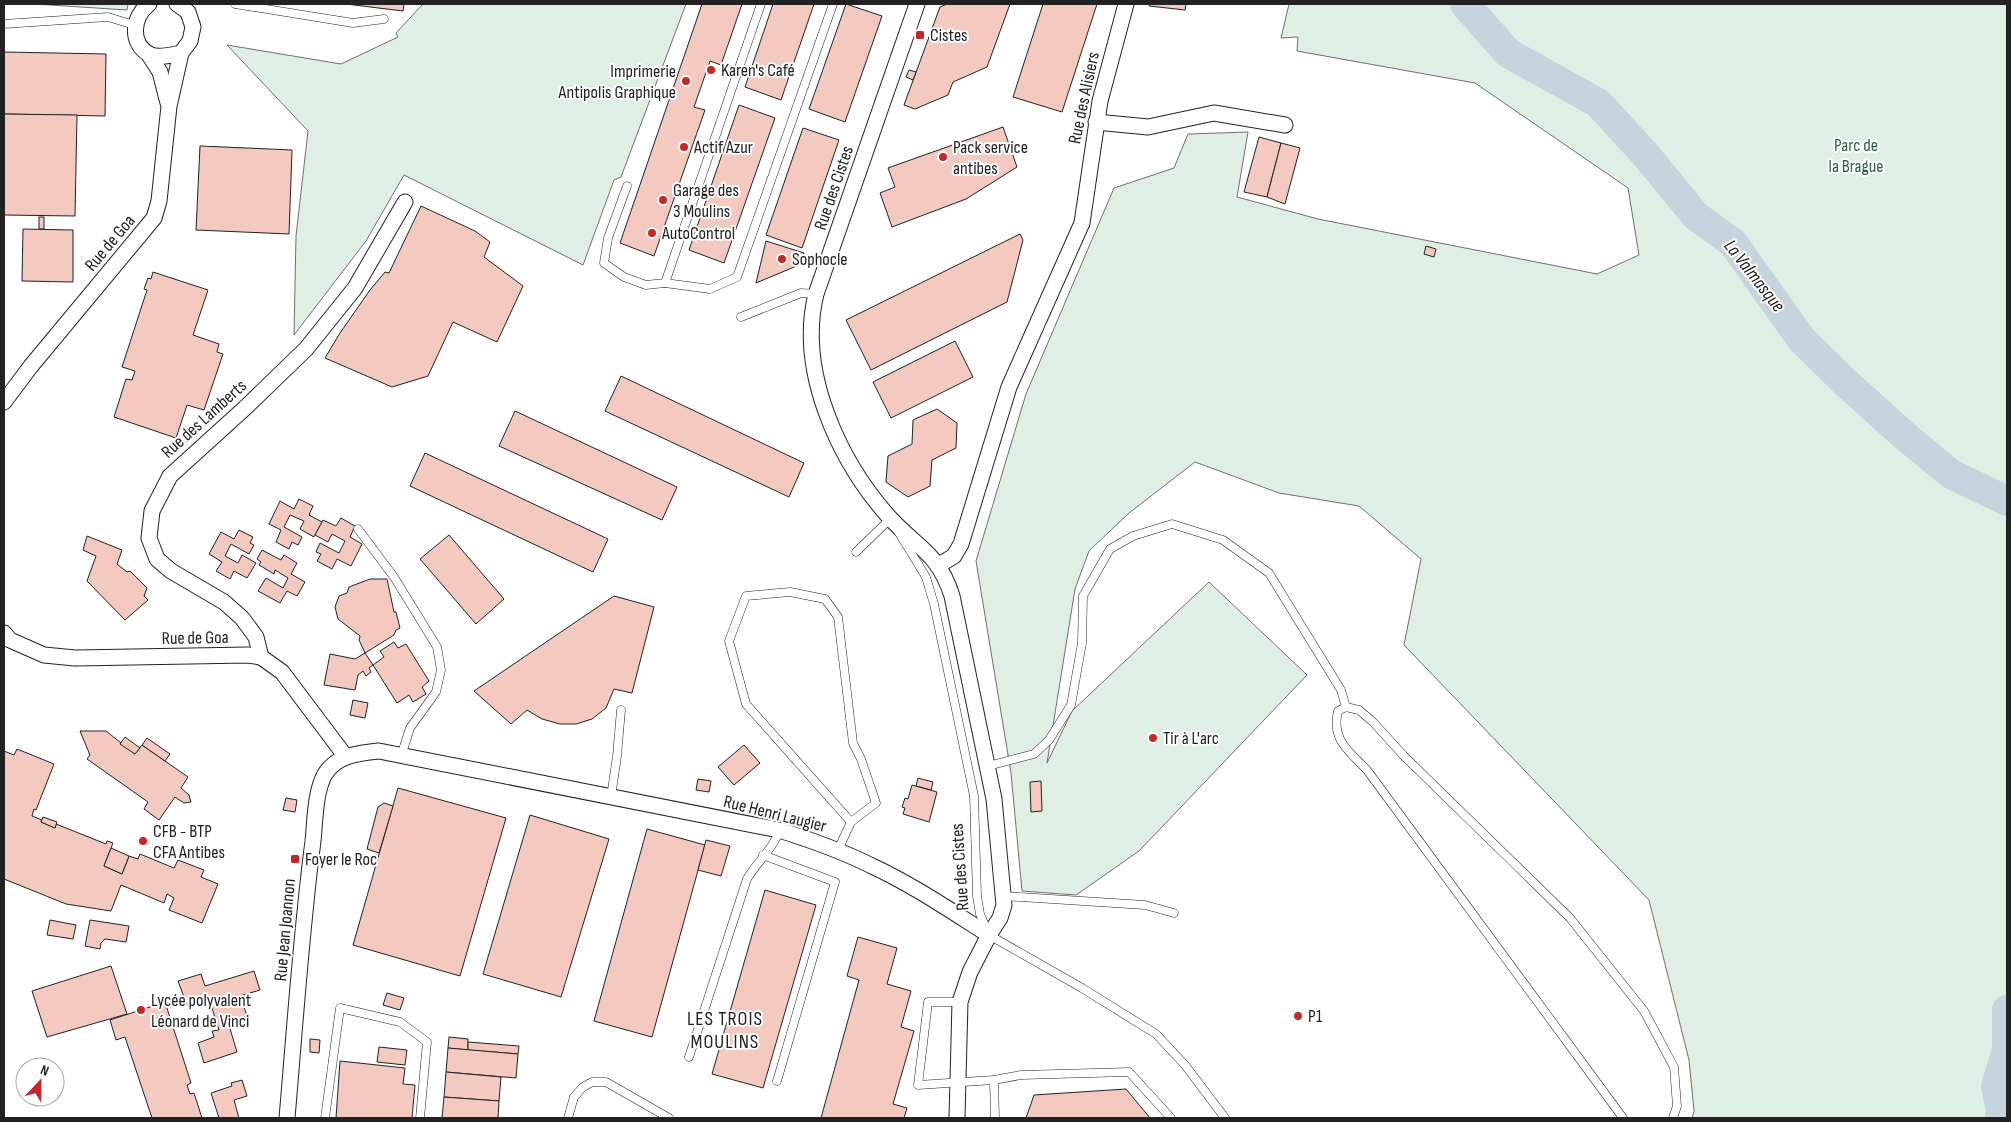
<svg xmlns="http://www.w3.org/2000/svg" width="2011" height="1122" font-family="'Sofia Sans Condensed',sans-serif">
<rect width="100%" height="100%" fill="#fff"/>
<g fill="#e0efe3" stroke="#6f6f6f">
<polygon points="34,4 128,4 127,10"/>
<polygon points="423,4 686,4 621,177 614,180 583,265 404,175 366,241 294,335 296,236 308,131 227,45 341,64 398,37 396,33"/>
<polygon points="1289,4 2007,4 2007,1118 1692,1118 1694,1111 1689,1060 1649,900 1404,645 1421,559 1359,506 1279,493 1195,462 1129,513 1089,551 1075,589 1047,763 1072,711 1209,582 1307,675 1139,851 1076,895 1022,891 1011,773 976,561 1026,394 1114,188 1174,168 1188,134 1248,132 1237,197 1318,219 1597,274 1639,255 1628,188 1475,83 1297,51 1298,37 1281,38"/>
</g>
<g fill="none" stroke-linecap="round" stroke-linejoin="round">
<g stroke="#c7d3dd" stroke-width="30">
<polyline points="1465,4 1508,53 1598,103 1645,154 1696,216 1733,243 1802,340 1845,382 1906,437 1951,474 2007,501"/>
<polyline points="2000,1118 2001,1110 1996,1087 2007,1049 2007,1010"/>
</g>
</g>
<g fill="#f3c9c0" stroke="#222">
<polygon points="346,4 404,4 403,11"/>
<polygon points="702,4 742,4 721,65 710,61 694,107 705,110 654,256 620,243"/>
<polygon points="773,4 814,4 781,100 745,87"/>
<polygon points="846,4 882,16 845,122 809,109"/>
<polygon points="947,4 1010,4 987,67 953,82 948,95 915,109 904,105 940,7"/>
<polygon points="1043,4 1097,4 1062,112 1013,97"/>
<polygon points="1150,4 1186,4 1185,10 1149,6"/>
<polygon points="4,52 106,54 105,116 4,114"/>
<polygon points="909,70 916,72 913,80 906,77"/>
<polygon points="739,105 775,118 724,263 689,250"/>
<polygon points="4,114 77,115 75,216 4,215"/>
<polygon points="1003,127 1017,167 966,199 892,227 880,193 895,187 888,168"/>
<polygon points="803,128 839,140 802,248 766,235"/>
<polygon points="1259,137 1281,143 1267,197 1244,192"/>
<polygon points="1281,143 1300,148 1285,204 1267,197"/>
<polygon points="200,146 292,150 289,234 196,230"/>
<polygon points="421,206 475,231 490,242 484,257 523,286 497,342 453,322 428,376 392,387 325,358 340,333 370,290 385,272 389,273"/>
<rect x="39" y="217" width="5" height="12"/>
<polygon points="23,229 73,230 73,282 22,281"/>
<polygon points="1020,234 1023,240 1007,302 871,370 846,320"/>
<polygon points="766,241 804,253 799,265 756,283"/>
<polygon points="1426,246 1436,249 1434,257 1424,254"/>
<polygon points="153,272 208,290 193,335 219,344 217,352 223,354 204,410 187,405 176,438 114,417 126,379 132,380 135,371 122,367 147,290 144,289 148,278 151,279"/>
<polygon points="955,341 973,377 891,418 873,382"/>
<polygon points="621,376 804,463 789,497 605,411"/>
<polygon points="937,409 957,423 956,448 932,460 930,486 908,497 886,482 888,456 912,444 913,420"/>
<polygon points="515,411 677,487 662,520 499,446"/>
<polygon points="425,453 608,539 593,572 410,486"/>
<polygon points="299,499 313,506 309,515 322,522 314,537 300,529 304,521 290,515 284,527 302,537 298,545 292,542 289,549 276,542 281,530 269,524 280,501 294,509"/>
<polygon points="341,518 355,526 350,537 362,544 351,566 337,559 332,569 317,561 321,554 316,552 320,543 339,553 345,541 332,534 328,542 315,535 323,520 336,526"/>
<polygon points="239,530 253,537 250,543 254,545 249,554 231,544 225,556 238,563 242,555 256,563 247,578 234,571 230,579 216,571 222,562 209,554 221,532 234,539"/>
<polygon points="449,535 504,599 476,624 420,559"/>
<polygon points="87,536 122,550 117,564 127,572 130,571 147,588 144,596 148,600 125,620 87,581 96,556 83,550"/>
<polygon points="262,550 281,560 284,555 297,563 291,574 305,582 297,596 287,591 280,603 258,591 266,578 283,588 288,578 275,570 274,574 259,565 261,562 257,559"/>
<polygon points="370,579 387,579 394,612 396,612 400,628 396,630 394,635 365,653 359,640 360,636 338,619 335,607 339,596 347,593 349,587"/>
<polygon points="614,596 654,607 632,693 614,689 606,708 592,719 576,724 560,724 542,719 527,710 511,724 474,691"/>
<polygon points="394,642 398,648 406,644 429,681 422,687 426,694 413,702 409,695 397,703 373,665 384,657 380,651"/>
<polygon points="365,653 373,665 369,668 371,672 366,676 363,671 358,675 355,690 324,685 330,654 355,659"/>
<polygon points="353,700 368,703 365,718 350,715"/>
<polygon points="80,731 106,731 135,754 142,745 188,777 181,788 189,795 191,802 184,803 175,797 159,820 144,809 148,802 87,759 90,755"/>
<polygon points="125,737 140,748 135,754 120,744"/>
<polygon points="147,738 170,754 165,761 142,745"/>
<polygon points="744,745 760,763 734,785 718,767"/>
<polygon points="17,749 54,764 36,810 34,809 32,816 42,820 41,822 55,828 56,824 106,844 107,841 113,843 104,866 122,874 129,856 138,859 140,854 174,868 178,860 204,870 201,877 218,884 202,923 169,910 174,898 167,894 164,903 121,885 111,911 66,904 4,879 4,751 14,755"/>
<polygon points="918,778 933,782 931,790 916,786"/>
<polygon points="698,779 711,781 709,792 696,790"/>
<polygon points="1041,781 1042,811 1031,812 1030,782"/>
<polygon points="912,785 937,792 929,822 903,814 905,808 902,807 905,798 908,799"/>
<polygon points="398,788 506,818 460,976 353,945"/>
<polygon points="286,798 297,800 295,812 283,810"/>
<polygon points="384,803 393,806 379,853 367,849 378,807"/>
<polygon points="530,815 609,839 561,997 483,974"/>
<polygon points="43,817 57,822 55,828 41,822"/>
<polygon points="647,829 705,845 652,1037 594,1021"/>
<polygon points="706,840 730,846 721,876 698,870"/>
<polygon points="111,848 129,856 122,874 104,866"/>
<polygon points="765,890 816,905 763,1088 712,1074"/>
<polygon points="50,920 76,925 73,939 47,935"/>
<polygon points="90,920 129,926 126,942 105,939 101,943 100,949 85,946"/>
<polygon points="858,937 897,948 887,984 911,991 901,1027 914,1031 893,1104 907,1108 904,1118 821,1118 859,980 847,976"/>
<polygon points="111,966 127,1014 47,1037 32,991"/>
<polygon points="254,971 260,990 240,996 247,1016 228,1022 237,1052 204,1063 198,1043 214,1037 212,1031 219,1030 210,1002 206,1003 205,1000 187,1005 178,981 201,974 205,986"/>
<polygon points="387,993 404,998 400,1010 383,1005"/>
<polygon points="165,1002 191,1083 187,1085 190,1094 194,1093 202,1118 152,1118 125,1037 116,1040 110,1020"/>
<polygon points="449,1037 468,1039 468,1050 448,1048"/>
<polygon points="310,1039 320,1040 319,1053 310,1052"/>
<polygon points="468,1042 519,1046 518,1054 468,1050"/>
<polygon points="379,1047 407,1050 405,1065 377,1062"/>
<polygon points="448,1048 518,1054 516,1078 446,1072"/>
<polygon points="340,1061 405,1068 403,1084 415,1085 412,1118 336,1118"/>
<polygon points="446,1072 501,1077 499,1101 444,1097"/>
<polygon points="242,1080 247,1096 234,1100 239,1118 219,1118 211,1093 232,1086 231,1083"/>
<polygon points="1126,1089 1150,1118 1026,1118 1034,1095"/>
<polygon points="444,1097 499,1101 498,1118 442,1118"/>
</g>
<g fill="none" stroke-linecap="round" stroke-linejoin="round">
<defs>
<g id="lane">
<polyline points="235,4 353,23 384,19"/>
<polyline points="4,24 108,17 134,25"/>
<polyline points="627,186 608,238 604,263 624,277 646,285 665,283 761,4"/>
<polyline points="665,283 710,289 737,277 833,4"/>
<polyline points="741,317 801,293 816,294"/>
<polyline points="358,529 394,577 437,647 441,670 436,692 410,728 401,756"/>
<polyline points="899,533 926,577 934,604 974,796 977,896 980,914 989,935 1082,988 1156,1034 1185,1065 1225,1118"/>
<polyline points="856,552 890,519 892,521"/>
<polyline points="988,766 1034,754 1049,740 1071,705 1082,643 1083,596 1110,549 1133,536 1172,524 1223,540 1269,573 1341,690 1346,707"/>
<polyline points="611,797 617,756 621,710"/>
<polyline points="838,850 851,822 746,704 729,641 746,596 790,592 825,599 838,617 853,743 861,759 876,803 851,822"/>
<polyline points="763,855 835,882 777,1081"/>
<polyline points="1004,896 1145,905 1174,913"/>
<polyline points="960,1002 928,1002 918,1085 994,1080 1021,1075 1129,1072 1171,1118"/>
<path d="M689,1057L747,879C756,863 775,847 779,830"/>
<polyline points="994,1080 995,1118"/>
<polyline points="325,1118 340,1008 400,1022 427,1042 420,1118"/>
<polyline points="568,1118 574,1097 583,1087 592,1082 606,1082 669,1118"/>
<path d="M1623,1118L1367,770C1349,751 1331,740 1338,711L1346,707L1359,710L1373,722L1404,756L1570,918L1644,1011L1674,1067L1677,1106L1673,1118"/>
</g>
<g id="street">
<path d="M149,4C133,16 129,43 149,54C158,59 171,55 181,53"/>
<path d="M917,4L816,294C797,371 839,461 889,517C917,548 938,552 952,596L994,799L1004,905L1000,918L989,935L970,972L960,1002L957,1118"/>
<polyline points="149,55 160,72 168,103"/>
<polyline points="1096,122 1148,127 1214,113 1285,125"/>
<polyline points="4,402 31,366 154,218 159,201 169,106 181,53 190,41 193,27 188,12 177,4"/>
<polyline points="939,565 954,556 961,544 1009,387 1082,223 1100,101 1126,4"/>
<polyline points="4,633 10,640 44,655 75,658 248,655 261,657 282,672 346,757"/>
<polyline points="261,657 256,637 242,618 224,602 171,571 157,559 149,538 152,511 170,476 245,408 306,349 355,288 405,202"/>
<path d="M287,1118C295,1026 301,933 313,841C315,822 315,791 325,774C337,755 359,753 379,751L779,830C811,840 842,851 872,866C913,885 951,911 989,935"/>
</g>
</defs>
<use href="#lane" stroke="#222" stroke-width="9"/>
<use href="#street" stroke="#222" stroke-width="17"/>
<use href="#lane" stroke="#fff" stroke-width="8"/>
<use href="#street" stroke="#fff" stroke-width="15"/>
</g>
<g fill="#c62828" stroke="#fff" stroke-width="2">
<rect x="915" y="30" width="10" height="10" rx="2.5"/>
<circle cx="711" cy="70" r="5"/>
<circle cx="686" cy="81" r="5"/>
<circle cx="684" cy="147" r="5"/>
<circle cx="943" cy="157" r="5"/>
<circle cx="663" cy="200" r="5"/>
<circle cx="652" cy="233" r="5"/>
<circle cx="782" cy="259" r="5"/>
<circle cx="1153" cy="738" r="5"/>
<circle cx="143" cy="841" r="5"/>
<rect x="290" y="854" width="10" height="10" rx="2.5"/>
<circle cx="141" cy="1010" r="5"/>
<circle cx="1298" cy="1016" r="5"/>
</g>
<g text-anchor="middle" dominant-baseline="central" stroke-width="4" stroke-linejoin="round" paint-order="stroke">
<g font-size="18" fill="#222" stroke="#fff" text-anchor="start">
<text x="930" y="35">Cistes</text>
<text x="721" y="70">Karen's Café</text>
<text x="676" y="71" text-anchor="end">Imprimerie<tspan x="676" dy="21">Antipolis Graphique</tspan></text>
<text x="694" y="147">Actif Azur</text>
<text x="953" y="147">Pack service<tspan x="953" dy="21">antibes</tspan></text>
<text x="673" y="190">Garage des<tspan x="673" dy="21">3 Moulins</tspan></text>
<text x="662" y="233">AutoControl</text>
<text x="792" y="259">Sophocle</text>
<text x="1163" y="738">Tir à L'arc</text>
<text x="153" y="831">CFB - BTP<tspan x="153" dy="21">CFA Antibes</tspan></text>
<text x="305" y="859">Foyer le Roc</text>
<text x="151" y="1000">Lycée polyvalent<tspan x="151" dy="21">Léonard de Vinci</tspan></text>
<text x="1308" y="1016">P1</text>
</g>
<g font-size="18" fill="#222" stroke="#fff">
<text transform="translate(1084 98) rotate(-78)">Rue des Alisiers</text>
<text transform="translate(834 188) rotate(-71)">Rue des Cistes</text>
<text transform="translate(110 243) rotate(-50)">Rue de Goa</text>
<text transform="translate(204 419) rotate(-42)">Rue des Lamberts</text>
<text transform="translate(195 638) rotate(-1)">Rue de Goa</text>
<text transform="translate(775 814) rotate(14)">Rue Henri Laugier</text>
<text transform="translate(960 867) rotate(-94)">Rue des Cistes</text>
<text transform="translate(285 930) rotate(-85)">Rue Jean Joannon</text>
</g>
<g font-size="18" fill="#2f5e38" stroke="#fff">
<text x="1856" y="145">Parc de<tspan x="1856" dy="21">la Brague</tspan></text>
</g>
<g font-size="19" font-style="italic" fill="#222" stroke="#fff">
<text transform="translate(1754 276) rotate(52)">La Valmasque</text>
</g>
<g font-size="20" letter-spacing="1" fill="#222" stroke="#fff">
<text x="725" y="1019">LES TROIS<tspan x="725" dy="23">MOULINS</tspan></text>
</g>
</g>
<rect width="2011" height="1122" fill="none" stroke="#222222" stroke-width="10"/>
<g transform="translate(40 1082) rotate(22)"><circle r="24" fill="#ffffff" stroke="#a7a7a7"/>
<path d="M0-4L9 19L0 12L-9 19Z" fill="#c62828"/>
<text y="-8" font-size="14" font-weight="bold" text-anchor="middle" fill="#222222">N</text>
</g>
</svg>
